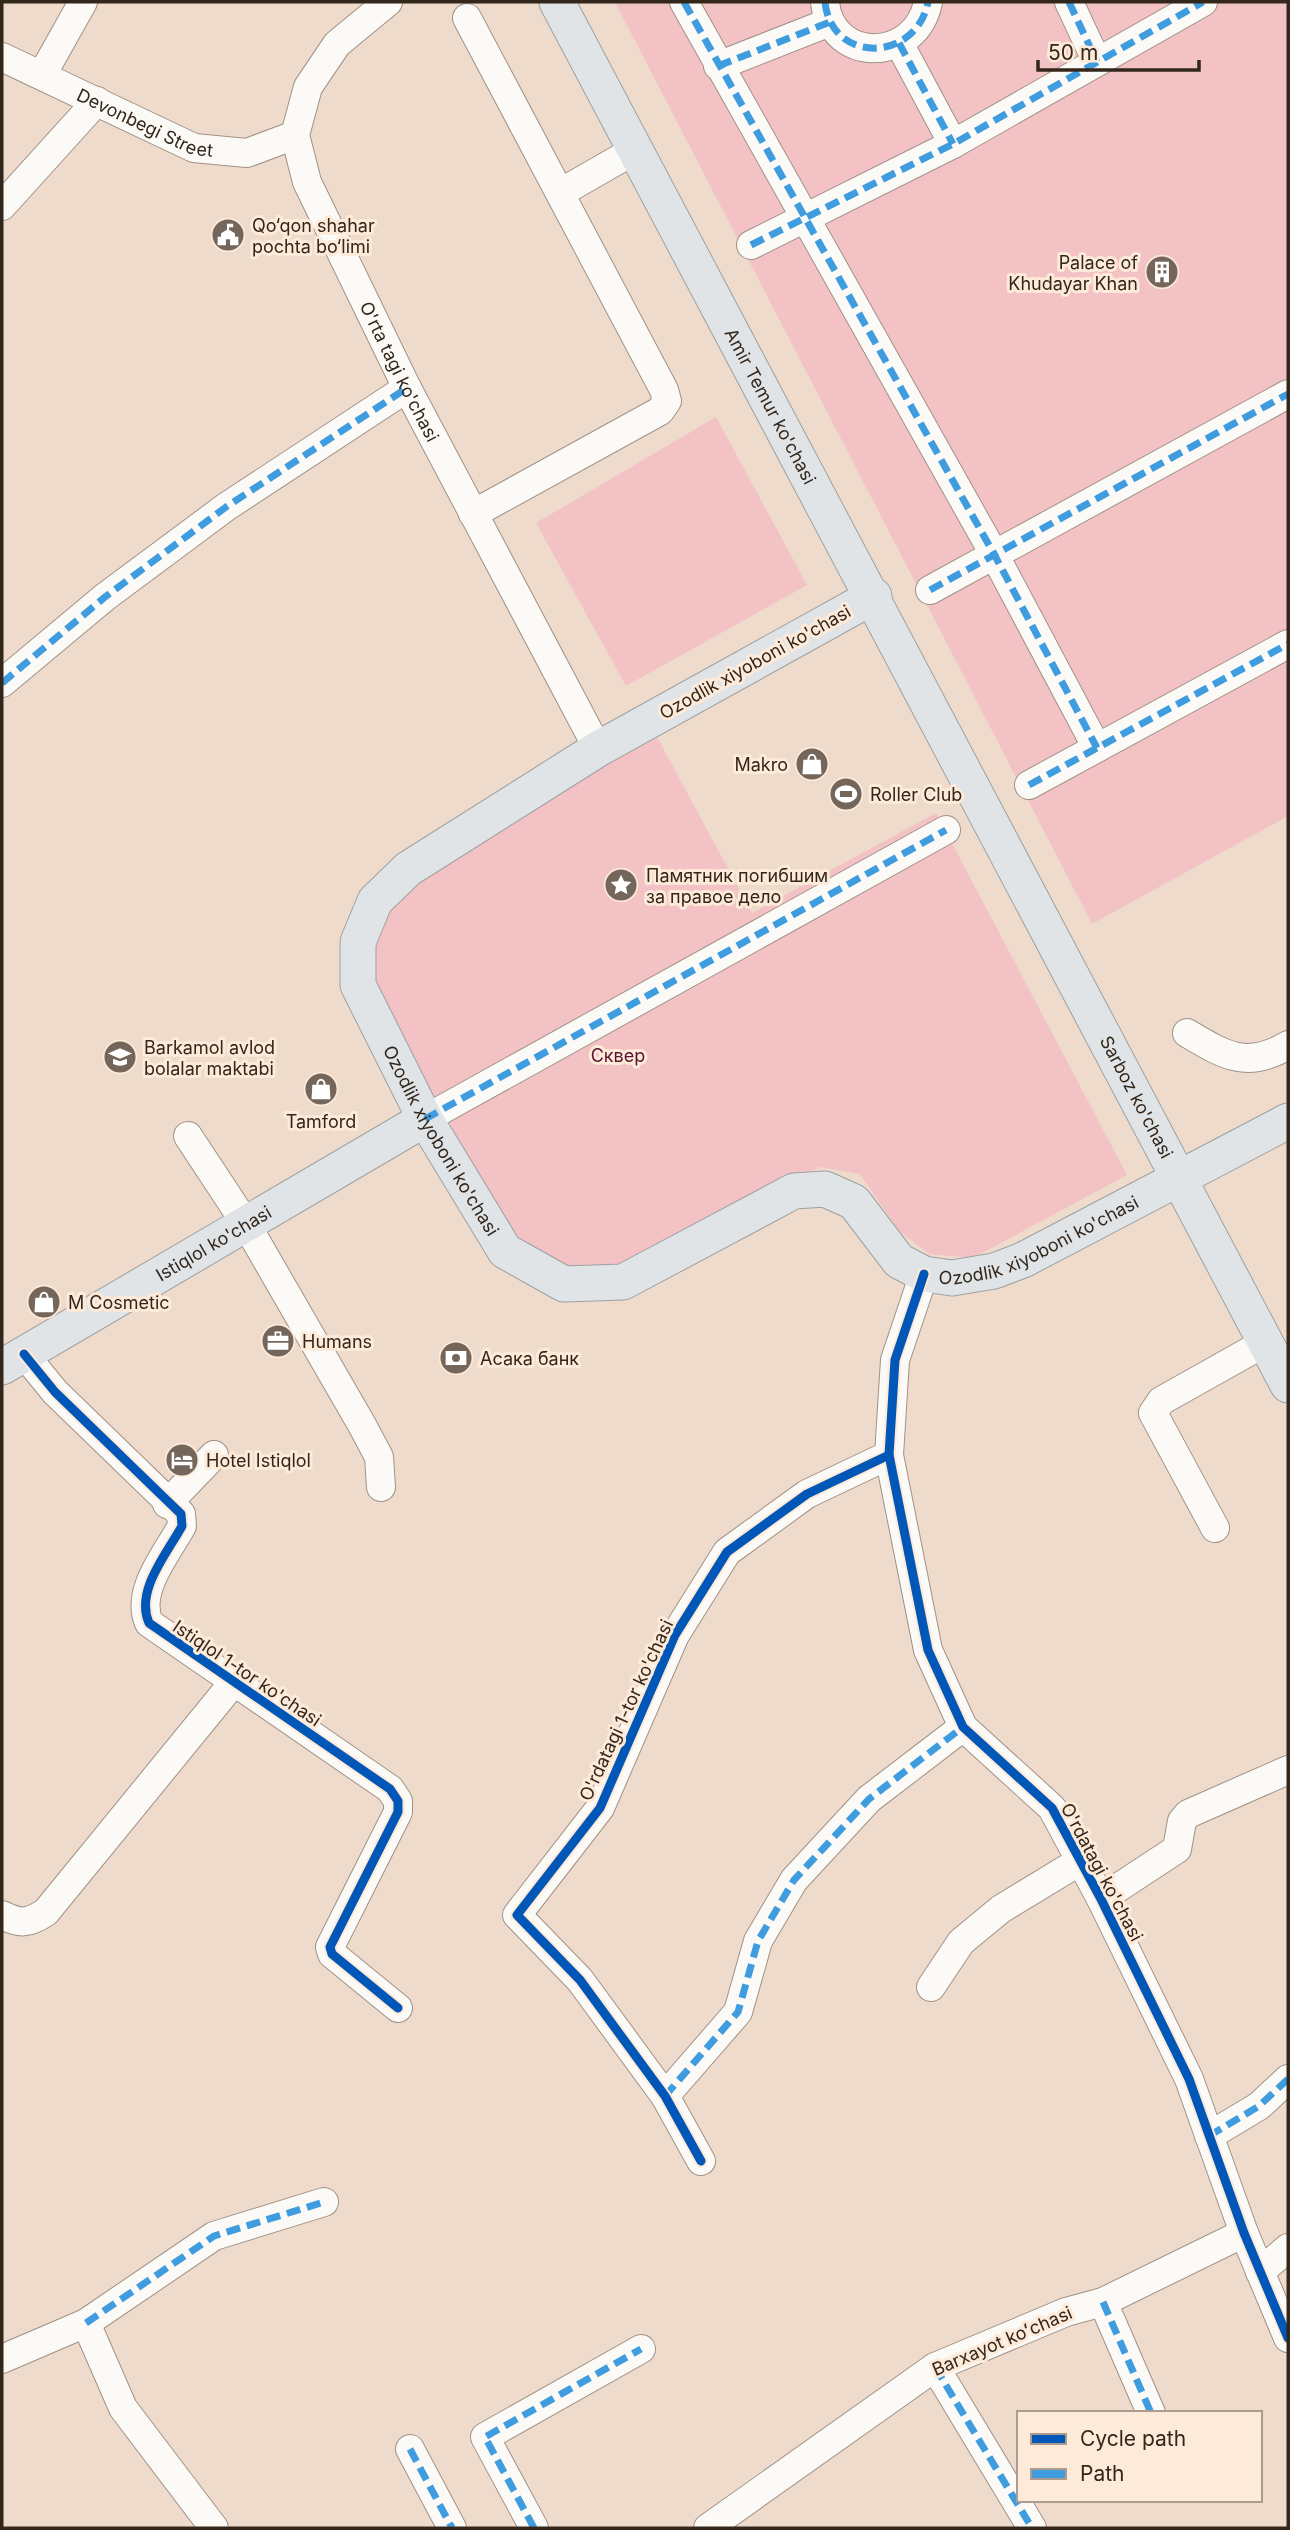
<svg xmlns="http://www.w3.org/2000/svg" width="1290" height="2530" font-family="Inter,sans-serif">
<rect width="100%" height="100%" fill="#eedbcc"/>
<g fill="#f2c2c5">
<polygon points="615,2 1288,2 1288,816 1092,924"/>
<polygon points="716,417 807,585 626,686 536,523"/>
<polygon points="656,735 752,913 936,813 1127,1175 973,1258 929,1254 899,1231 860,1174 820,1167 629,1272 541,1264 479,1213 366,986 369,929 417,870"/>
</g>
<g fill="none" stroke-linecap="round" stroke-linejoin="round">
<defs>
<g id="minor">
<path id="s1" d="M388,2L337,44L308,87L295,135L307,182L407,388L598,749"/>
<polyline points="684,2 994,554 1097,748"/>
<path d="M825,2C831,64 916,63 928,2"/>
<polyline points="1069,2 1097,62"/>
<polyline points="467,18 664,390 667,401 660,411 473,514"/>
<polyline points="899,43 953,144"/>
<path id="s2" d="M2,57L194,148L247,153L295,135"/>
<polyline points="718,66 830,22"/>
<polyline points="42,75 83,2"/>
<polyline points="560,193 635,150"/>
<polyline points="2,206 97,101"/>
<polyline points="751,245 953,144 1203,2"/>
<polyline points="930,590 1288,394"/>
<polyline points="2,683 105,597 226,507 407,388"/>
<polyline points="1029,785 1288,644"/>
<path d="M1187,1033C1224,1055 1247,1070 1288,1045"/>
<polyline points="425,1119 946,830"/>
<polyline points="188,1136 246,1224 362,1425 379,1457 381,1487"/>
<polyline points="924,1274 895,1360 889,1455 928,1650 963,1727 1052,1808 1101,1899 1189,2079 1244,2233 1288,2338"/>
<path d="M24,1354L55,1392L181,1514L182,1526C166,1555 135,1591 149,1623L390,1789L398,1801V1812L330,1947L332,1954L398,2008"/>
<polyline points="167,1504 214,1455"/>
<polyline points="1215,1528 1153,1413 1161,1401 1266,1342"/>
<polyline points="1101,1899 1177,1849 1182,1821 1188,1814 1288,1770"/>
<path d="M2,1915C20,1924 28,1924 46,1912L233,1683"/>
<polyline points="931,1987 961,1942 1001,1909 1080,1861"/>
<polyline points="665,2096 738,2012 758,1941 794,1880 869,1799 963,1727"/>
<polyline points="1209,2136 1259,2106 1288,2079"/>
<polyline points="701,2161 665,2096 580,1980 517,1915 600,1808 675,1635 727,1552 807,1494 889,1455"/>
<polyline points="1260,2272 1288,2248"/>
<polyline points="1103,2302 1151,2413"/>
<polyline points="86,2323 214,2236 324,2202"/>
<polyline points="2,2359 86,2323 123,2408 214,2528"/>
<polyline points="935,2367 1032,2528"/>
<polyline points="410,2449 452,2528"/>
<polyline points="534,2528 485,2437 641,2349"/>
<polyline points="708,2528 935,2367 1066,2312 1103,2302 1244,2233"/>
</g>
<g id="major">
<path id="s3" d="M557,2C800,463 1047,922 1288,1385"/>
<path id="s4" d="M874,596L598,749L408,869L375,901L358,942V985L425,1119L505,1251L564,1284L623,1282L794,1191L825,1189L854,1202L899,1261L924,1274L952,1278L994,1271L1023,1260L1288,1121"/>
<path id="s5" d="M2,1367L425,1119"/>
</g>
</defs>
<use href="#minor" stroke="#a09287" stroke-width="30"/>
<use href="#major" stroke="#9ea1a1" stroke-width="37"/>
<use href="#minor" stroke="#fcfaf7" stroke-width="28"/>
<use href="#major" stroke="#e0e4e7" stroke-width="35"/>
<g stroke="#3e9cdf" stroke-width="7" stroke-dasharray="14 7" stroke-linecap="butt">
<polyline points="684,2 994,554 1097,748"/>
<path d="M825,2C831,64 916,63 928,2"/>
<polyline points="1069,2 1097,62"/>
<polyline points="899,43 953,144"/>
<polyline points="718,66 830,22"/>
<polyline points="751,245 953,144 1203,2"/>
<polyline points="930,590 1288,394"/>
<polyline points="2,683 105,597 226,507 407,388"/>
<polyline points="1029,785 1288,644"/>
<polyline points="425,1119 946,830"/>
<polyline points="665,2096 738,2012 758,1941 794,1880 869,1799 963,1727"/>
<polyline points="1209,2136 1259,2106 1288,2079"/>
<polyline points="1103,2302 1151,2413"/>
<polyline points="86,2323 214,2236 324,2202"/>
<polyline points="935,2367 1032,2528"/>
<polyline points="410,2449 452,2528"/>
<polyline points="534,2528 485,2437 641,2349"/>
</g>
<defs>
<g id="cycleway">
<polyline points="924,1274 895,1360 889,1455 928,1650 963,1727 1052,1808 1101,1899 1189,2079 1244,2233 1288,2338"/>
<path d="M24,1354L55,1392L181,1514L182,1526C166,1555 135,1591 149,1623L390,1789L398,1801V1812L330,1947L332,1954L398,2008"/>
<polyline points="701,2161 665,2096 580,1980 517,1915 600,1808 675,1635 727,1552 807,1494 889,1455"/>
</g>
</defs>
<use href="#cycleway" stroke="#feead9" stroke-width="13"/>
<use href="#cycleway" stroke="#0057b8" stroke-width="9"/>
</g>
<defs>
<symbol id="civic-disc" viewBox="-11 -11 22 22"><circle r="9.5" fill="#74665a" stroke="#feead9"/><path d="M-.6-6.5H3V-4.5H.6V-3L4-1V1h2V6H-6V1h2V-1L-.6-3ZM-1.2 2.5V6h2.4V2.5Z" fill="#fff"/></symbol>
<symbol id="building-disc" viewBox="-11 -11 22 22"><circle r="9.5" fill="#74665a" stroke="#feead9"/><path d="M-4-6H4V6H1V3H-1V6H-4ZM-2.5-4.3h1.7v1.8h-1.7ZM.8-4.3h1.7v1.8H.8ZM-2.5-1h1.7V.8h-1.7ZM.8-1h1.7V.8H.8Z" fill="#fff"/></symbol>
<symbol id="shop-disc" viewBox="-11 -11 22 22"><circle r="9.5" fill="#74665a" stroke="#feead9"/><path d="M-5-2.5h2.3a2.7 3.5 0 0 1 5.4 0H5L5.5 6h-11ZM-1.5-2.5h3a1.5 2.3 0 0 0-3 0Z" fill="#fff"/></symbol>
<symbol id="stadium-disc" viewBox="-11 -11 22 22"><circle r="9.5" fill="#74665a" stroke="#feead9"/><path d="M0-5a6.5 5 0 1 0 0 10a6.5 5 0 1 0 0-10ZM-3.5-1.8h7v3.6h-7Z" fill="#fff"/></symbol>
<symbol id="sight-disc" viewBox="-11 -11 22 22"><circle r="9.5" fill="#74665a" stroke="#feead9"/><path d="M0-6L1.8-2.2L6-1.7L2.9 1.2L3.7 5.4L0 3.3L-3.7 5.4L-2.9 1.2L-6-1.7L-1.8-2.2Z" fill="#fff"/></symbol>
<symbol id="school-disc" viewBox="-11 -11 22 22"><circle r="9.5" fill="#74665a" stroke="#feead9"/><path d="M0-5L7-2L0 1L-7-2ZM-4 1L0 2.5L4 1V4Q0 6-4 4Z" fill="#fff"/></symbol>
<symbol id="office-disc" viewBox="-11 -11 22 22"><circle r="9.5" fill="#74665a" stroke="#feead9"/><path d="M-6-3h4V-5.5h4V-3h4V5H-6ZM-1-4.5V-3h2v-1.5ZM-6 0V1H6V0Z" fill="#fff"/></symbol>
<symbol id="bank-disc" viewBox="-11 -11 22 22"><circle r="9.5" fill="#74665a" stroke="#feead9"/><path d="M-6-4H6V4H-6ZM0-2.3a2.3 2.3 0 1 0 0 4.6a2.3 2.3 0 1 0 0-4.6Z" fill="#fff"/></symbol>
<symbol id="hotel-disc" viewBox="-11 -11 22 22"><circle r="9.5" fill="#74665a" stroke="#feead9"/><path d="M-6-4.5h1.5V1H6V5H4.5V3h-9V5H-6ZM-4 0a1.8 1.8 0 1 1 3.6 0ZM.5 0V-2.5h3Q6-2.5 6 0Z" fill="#fff"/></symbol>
</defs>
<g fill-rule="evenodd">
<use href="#civic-disc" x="209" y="216" width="38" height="38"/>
<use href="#building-disc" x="1143" y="253" width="38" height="38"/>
<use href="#shop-disc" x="793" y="745" width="38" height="38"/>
<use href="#stadium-disc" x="827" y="775" width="38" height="38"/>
<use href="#sight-disc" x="602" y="866" width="38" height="38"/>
<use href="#school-disc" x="101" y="1038" width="38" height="38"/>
<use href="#shop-disc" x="302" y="1070" width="38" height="38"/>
<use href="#shop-disc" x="25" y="1283" width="38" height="38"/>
<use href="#office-disc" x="259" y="1322" width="38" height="38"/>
<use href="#bank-disc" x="437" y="1339" width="38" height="38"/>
<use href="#hotel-disc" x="163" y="1441" width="38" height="38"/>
</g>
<g text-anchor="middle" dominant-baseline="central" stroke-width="6" stroke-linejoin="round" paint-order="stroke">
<g font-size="18" fill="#33271c" stroke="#feead9">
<text stroke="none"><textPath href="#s2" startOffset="158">Devonbegi Street</textPath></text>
<text stroke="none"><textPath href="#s1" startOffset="427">O'rta tagi ko'chasi</textPath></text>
<text stroke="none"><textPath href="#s3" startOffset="457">Amir Temur ko'chasi</textPath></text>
<text transform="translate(755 662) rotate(-29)">Ozodlik xiyoboni ko'chasi</text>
<text stroke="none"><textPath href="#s3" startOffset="1239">Sarboz ko'chasi</textPath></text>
<text stroke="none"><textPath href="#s4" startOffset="850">Ozodlik xiyoboni ko'chasi</textPath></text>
<text stroke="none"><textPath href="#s4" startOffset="1586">Ozodlik xiyoboni ko'chasi</textPath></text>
<text stroke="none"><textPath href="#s5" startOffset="245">Istiqlol ko'chasi</textPath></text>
<text transform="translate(247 1673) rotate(34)">Istiqlol 1-tor ko'chasi</text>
<text transform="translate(626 1710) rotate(-65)">O'rdatagi 1-tor ko'chasi</text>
<text transform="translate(1102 1872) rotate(62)">O'rdatagi ko'chasi</text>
<text transform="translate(1002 2341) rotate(-23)">Barxayot koʻchasi</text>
</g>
<g font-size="18" fill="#33271c" stroke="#feead9" text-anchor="start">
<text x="252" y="225">Qo‘qon shahar<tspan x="252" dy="21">pochta bo‘limi</tspan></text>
<text x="1138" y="262" text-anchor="end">Palace of<tspan x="1138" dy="21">Khudayar Khan</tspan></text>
<text x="788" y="764" text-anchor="end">Makro</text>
<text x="870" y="794">Roller Club</text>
<text x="646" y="875">Памятник погибшим<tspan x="646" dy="21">за правое дело</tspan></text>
<text x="144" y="1047">Barkamol avlod<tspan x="144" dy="21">bolalar maktabi</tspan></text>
<text x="321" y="1121" text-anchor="middle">Tamford</text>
<text x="68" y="1302">M Cosmetic</text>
<text x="302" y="1341">Humans</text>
<text x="480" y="1358">Асака банк</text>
<text x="206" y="1460">Hotel Istiqlol</text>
</g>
<g font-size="18" fill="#5a142f" stroke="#feead9">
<text x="618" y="1055">Сквер</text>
</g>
</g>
<rect width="1290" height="2530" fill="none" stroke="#33271c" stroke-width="7"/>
<rect x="1017" y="2411" width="245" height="91" fill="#feead9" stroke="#ad9c8d" stroke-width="2"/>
<rect x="1031" y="2434" width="35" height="10" fill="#0057b8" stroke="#ad9c8d" stroke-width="2"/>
<text x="1080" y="2446" font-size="21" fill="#33271c">Cycle path</text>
<rect x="1031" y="2469" width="35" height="10" fill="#3e9cdf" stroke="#ad9c8d" stroke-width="2"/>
<text x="1080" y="2481" font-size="21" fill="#33271c">Path</text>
<path d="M1038 60v10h161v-10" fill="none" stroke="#33271c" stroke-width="3.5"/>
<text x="1048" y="60" font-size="21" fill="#33271c" stroke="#feead9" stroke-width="5" paint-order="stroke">50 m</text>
</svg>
